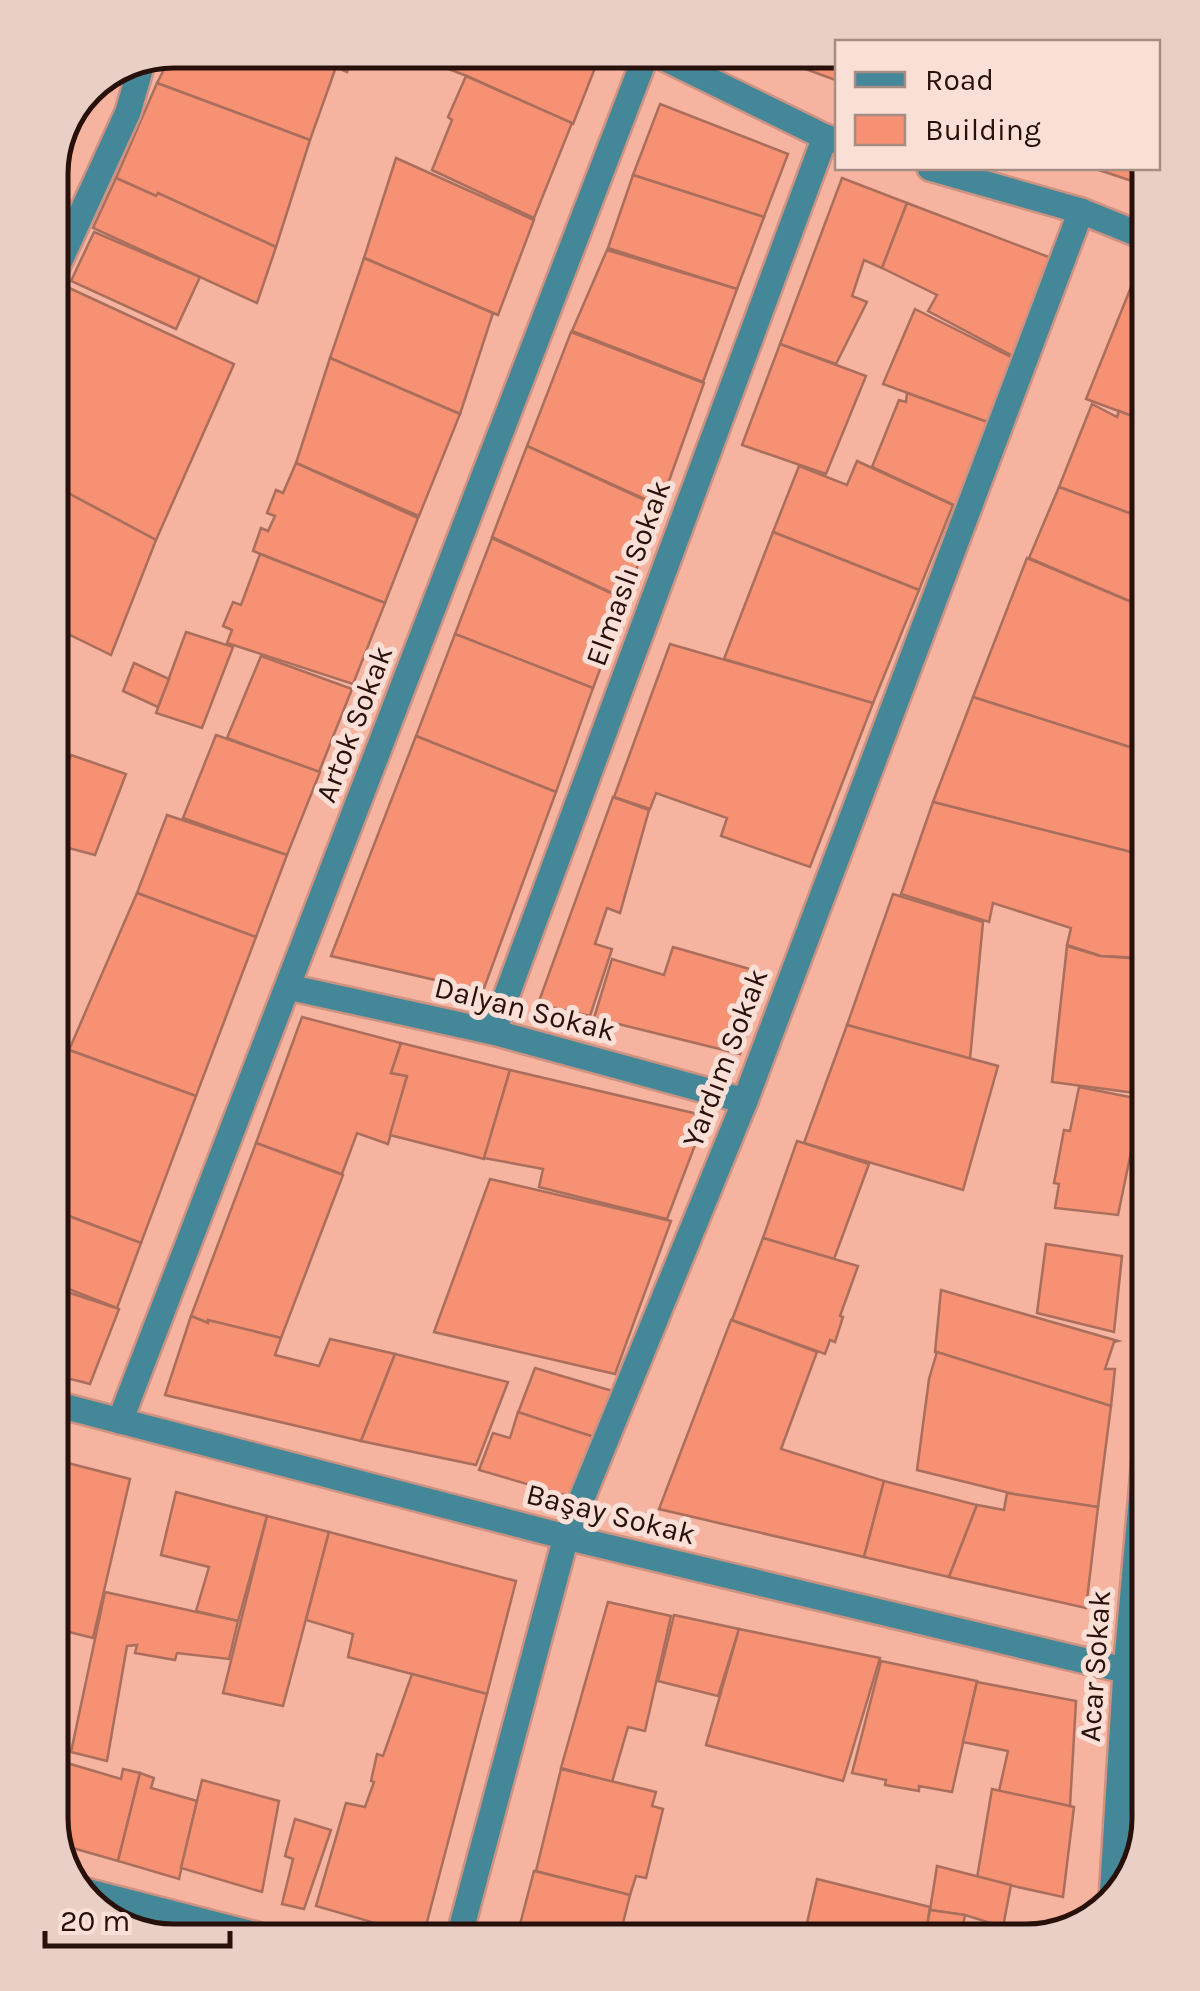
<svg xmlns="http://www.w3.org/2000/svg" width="1200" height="1991" font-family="Karla,sans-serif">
<rect width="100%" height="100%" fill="#f5b3a0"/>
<g fill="#f69174" stroke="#aa6e5c" stroke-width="2.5">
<polygon points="174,50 355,50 347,72 336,67 310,140 157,83"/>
<polygon points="434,50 602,50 573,124 467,76 430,62"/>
<polygon points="792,50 838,50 838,81 789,63"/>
<polygon points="466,76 572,123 534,218 432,170 452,120 448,117"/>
<polygon points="157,83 310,140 276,247 158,193 156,196 116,178"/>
<polygon points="660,104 788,154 764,217 633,175"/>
<polygon points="396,158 534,220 498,315 364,258"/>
<polygon points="1093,168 1138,168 1138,183"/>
<polygon points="633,175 764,217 737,289 608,248"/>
<polygon points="116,178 156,196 158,193 276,247 257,303 93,228"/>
<polygon points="842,178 907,203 882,268 864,260 852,296 867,302 836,364 780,344"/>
<polygon points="907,203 1054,259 1013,356 928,311 937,295 882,268"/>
<polygon points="94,232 200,277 176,329 71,281"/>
<polygon points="607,250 737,289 703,382 572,331"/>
<polygon points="364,258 493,313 460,414 330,358"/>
<polygon points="67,287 234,364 156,540 53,485 51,322"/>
<polygon points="1131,287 1139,290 1140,419 1086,399"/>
<polygon points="915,309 1015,359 990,423 883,384"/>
<polygon points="571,332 704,383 660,506 527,446"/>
<polygon points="780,344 866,376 826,474 742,445"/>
<polygon points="330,358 460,414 419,516 296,463"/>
<polygon points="907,393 990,423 958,507 872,467 899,400 906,402"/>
<polygon points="1092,404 1117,417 1119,411 1140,419 1140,517 1059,487"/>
<polygon points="527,446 660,507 625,599 492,537"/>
<polygon points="857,461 953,505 919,590 773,532 799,466 847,485"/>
<polygon points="296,463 418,518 385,603 253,551 261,528 268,531 275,516 267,513 276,490 283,493"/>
<polygon points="53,485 156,540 111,655 54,627"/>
<polygon points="1059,487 1140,517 1141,606 1029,558"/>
<polygon points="773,532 919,590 873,703 724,659"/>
<polygon points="492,538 626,600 593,688 455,634"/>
<polygon points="260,554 385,603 353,684 227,643 232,630 223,626 233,602 241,605"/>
<polygon points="1027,558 1141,606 1142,751 973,697"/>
<polygon points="186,632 233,647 202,728 156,713"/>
<polygon points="455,634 593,688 556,792 416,736"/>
<polygon points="670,644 873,703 810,867 721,836 727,818 656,793 650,809 614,797"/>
<polygon points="261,656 352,689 319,772 227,738"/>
<polygon points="134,663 169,679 158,707 123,691"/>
<polygon points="973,697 1142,751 1143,855 933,802"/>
<polygon points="216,735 320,772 287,855 183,818"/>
<polygon points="416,736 556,792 483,991 331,956"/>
<polygon points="71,755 126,774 95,855 57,845 62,834 57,832 64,816 55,813 55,794"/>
<polygon points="613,797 649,810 620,913 607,908 595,944 612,949 590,1016 538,1004"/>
<polygon points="933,802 1143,855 1144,958 1101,956 1067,945 1071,928 993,903 989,922 901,894"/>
<polygon points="167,815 287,855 256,937 137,893"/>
<polygon points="137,893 256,937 196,1096 69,1050"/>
<polygon points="893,894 983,922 970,1059 847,1025"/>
<polygon points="1067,946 1100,956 1144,959 1143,1094 1052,1082"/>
<polygon points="673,947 767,974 740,1054 594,1018 612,959 664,975"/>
<polygon points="302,1017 401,1043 391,1073 407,1076 388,1144 357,1133 342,1174 256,1143"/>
<polygon points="847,1025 998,1066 963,1190 804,1143"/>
<polygon points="401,1043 510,1070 484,1159 390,1135 407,1076 391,1073"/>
<polygon points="69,1050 196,1096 141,1243 58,1212 57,1082"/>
<polygon points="510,1070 706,1116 667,1219 539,1187 543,1169 484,1158"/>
<polygon points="1079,1087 1145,1100 1142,1129 1136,1128 1118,1215 1055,1208 1059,1184 1054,1183 1064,1130 1070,1131"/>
<polygon points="797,1141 869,1164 834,1259 763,1238"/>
<polygon points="256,1143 343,1175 281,1338 208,1320 208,1323 191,1316"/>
<polygon points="490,1179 671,1221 615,1374 434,1332"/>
<polygon points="58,1212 141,1243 117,1308 58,1285"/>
<polygon points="763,1238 858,1266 840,1316 843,1317 835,1342 830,1340 825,1354 732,1320"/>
<polygon points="1046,1244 1122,1256 1114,1332 1037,1313"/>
<polygon points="58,1289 119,1309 90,1384 59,1376"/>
<polygon points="941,1290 1118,1341 1114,1342 1105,1369 1115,1369 1111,1406 935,1352"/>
<polygon points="191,1316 208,1323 208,1320 281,1338 275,1355 319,1366 330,1339 395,1354 361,1441 165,1395"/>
<polygon points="731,1320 817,1352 781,1449 884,1481 864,1557 659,1509"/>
<polygon points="937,1352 1111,1406 1098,1507 1026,1497 917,1470 929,1379"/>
<polygon points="395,1354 508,1382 476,1465 361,1441"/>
<polygon points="535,1368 616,1392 597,1438 518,1413"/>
<polygon points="518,1412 597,1438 575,1498 479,1470 493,1433 510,1438"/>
<polygon points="60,1461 130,1479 93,1638 61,1630"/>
<polygon points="884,1481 977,1505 949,1577 864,1557"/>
<polygon points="176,1492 267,1516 238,1621 196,1611 209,1567 161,1555"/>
<polygon points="1007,1493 1098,1507 1086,1608 949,1577 977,1505 1004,1510"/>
<polygon points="267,1516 329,1532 283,1706 223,1693"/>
<polygon points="329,1532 516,1581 487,1694 348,1657 353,1634 306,1620"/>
<polygon points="105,1592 238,1621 229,1659 177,1653 175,1660 135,1653 137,1645 127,1646 107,1761 71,1752"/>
<polygon points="608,1602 671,1616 645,1731 628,1727 612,1782 561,1768"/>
<polygon points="674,1615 739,1629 718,1696 658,1681"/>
<polygon points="739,1629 880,1658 843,1781 706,1745"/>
<polygon points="881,1661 977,1681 952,1792 919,1786 919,1791 885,1785 886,1780 852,1773"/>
<polygon points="412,1674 487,1694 423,1937 316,1906 346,1803 365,1807 374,1782 371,1781 377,1754 383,1756"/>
<polygon points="977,1682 1076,1701 1070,1806 999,1791 1008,1751 963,1742"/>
<polygon points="67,1763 121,1779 123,1769 140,1773 118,1861 62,1845 62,1782"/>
<polygon points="561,1769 656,1792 652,1806 663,1809 646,1878 636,1876 630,1895 536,1871"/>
<polygon points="140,1773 154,1778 151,1788 197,1801 179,1879 118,1861"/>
<polygon points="202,1780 279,1801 262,1892 181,1868"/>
<polygon points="992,1789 1074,1807 1063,1897 977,1878"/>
<polygon points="295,1819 331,1830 304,1909 282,1904 293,1859 285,1856"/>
<polygon points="937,1866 1011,1885 1003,1927 965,1915 930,1910"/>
<polygon points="534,1871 630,1895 622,1927 651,1934 517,1936"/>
<polygon points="817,1879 930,1907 926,1931 805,1932"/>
<polygon points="930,1910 965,1915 962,1930 926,1931"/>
</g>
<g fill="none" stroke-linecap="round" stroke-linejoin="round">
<defs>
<g id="minor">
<polyline points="930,168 1081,211 1138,234"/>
<polyline points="51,280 128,112 142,63"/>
<polyline points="288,987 493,1032 745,1101"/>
<polyline points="493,1032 825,137"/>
<polyline points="59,1405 566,1537 1149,1676"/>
<polyline points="120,1421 648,50 825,137 838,141"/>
<polyline points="78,1889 272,1939"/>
<polyline points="1112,1900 1126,1671 1147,1436"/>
<polyline points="459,1937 566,1537 745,1101 1081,211"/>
</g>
</defs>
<use href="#minor" stroke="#cc9382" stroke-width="30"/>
<use href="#minor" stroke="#448798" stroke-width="25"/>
</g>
<g text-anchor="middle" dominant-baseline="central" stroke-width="10" stroke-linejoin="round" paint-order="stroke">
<g font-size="30" fill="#28110a" stroke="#fadfd6">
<text transform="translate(628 573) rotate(-70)">Elmaslı Sokak</text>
<text transform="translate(354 724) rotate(-69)">Artok Sokak</text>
<text transform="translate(525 1009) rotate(14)">Dalyan Sokak</text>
<text transform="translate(725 1058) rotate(-69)">Yardım Sokak</text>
<text transform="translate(611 1514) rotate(14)">Başay Sokak</text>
<text transform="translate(1095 1666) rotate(-86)">Acar Sokak</text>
</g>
</g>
<path d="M0 0H1200V1991H0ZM174 68H1026A106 106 0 0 1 1132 174V1818A106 106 0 0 1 1026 1924H174A106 106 0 0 1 68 1818V174A106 106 0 0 1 174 68Z" fill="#e9cfc6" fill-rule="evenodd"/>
<path fill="none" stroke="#28110a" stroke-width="5" d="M174 68H1026A106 106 0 0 1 1132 174V1818A106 106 0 0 1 1026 1924H174A106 106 0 0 1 68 1818V174A106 106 0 0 1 174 68Z"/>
<rect x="835" y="40" width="325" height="130" fill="#fadfd6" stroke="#a68d84" stroke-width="2.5"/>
<rect x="855" y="72" width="50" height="15" fill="#448798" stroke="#a68d84" stroke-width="2.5"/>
<text x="925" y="90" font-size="30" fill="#28110a">Road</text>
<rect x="855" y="115" width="50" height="30" fill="#f69174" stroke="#a68d84" stroke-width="2.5"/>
<text x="925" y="140" font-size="30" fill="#28110a">Building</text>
<path d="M45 1931v15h185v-15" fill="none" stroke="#28110a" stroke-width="5"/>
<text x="60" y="1931" font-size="30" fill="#28110a" stroke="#fadfd6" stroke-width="8" paint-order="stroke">20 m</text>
</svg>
